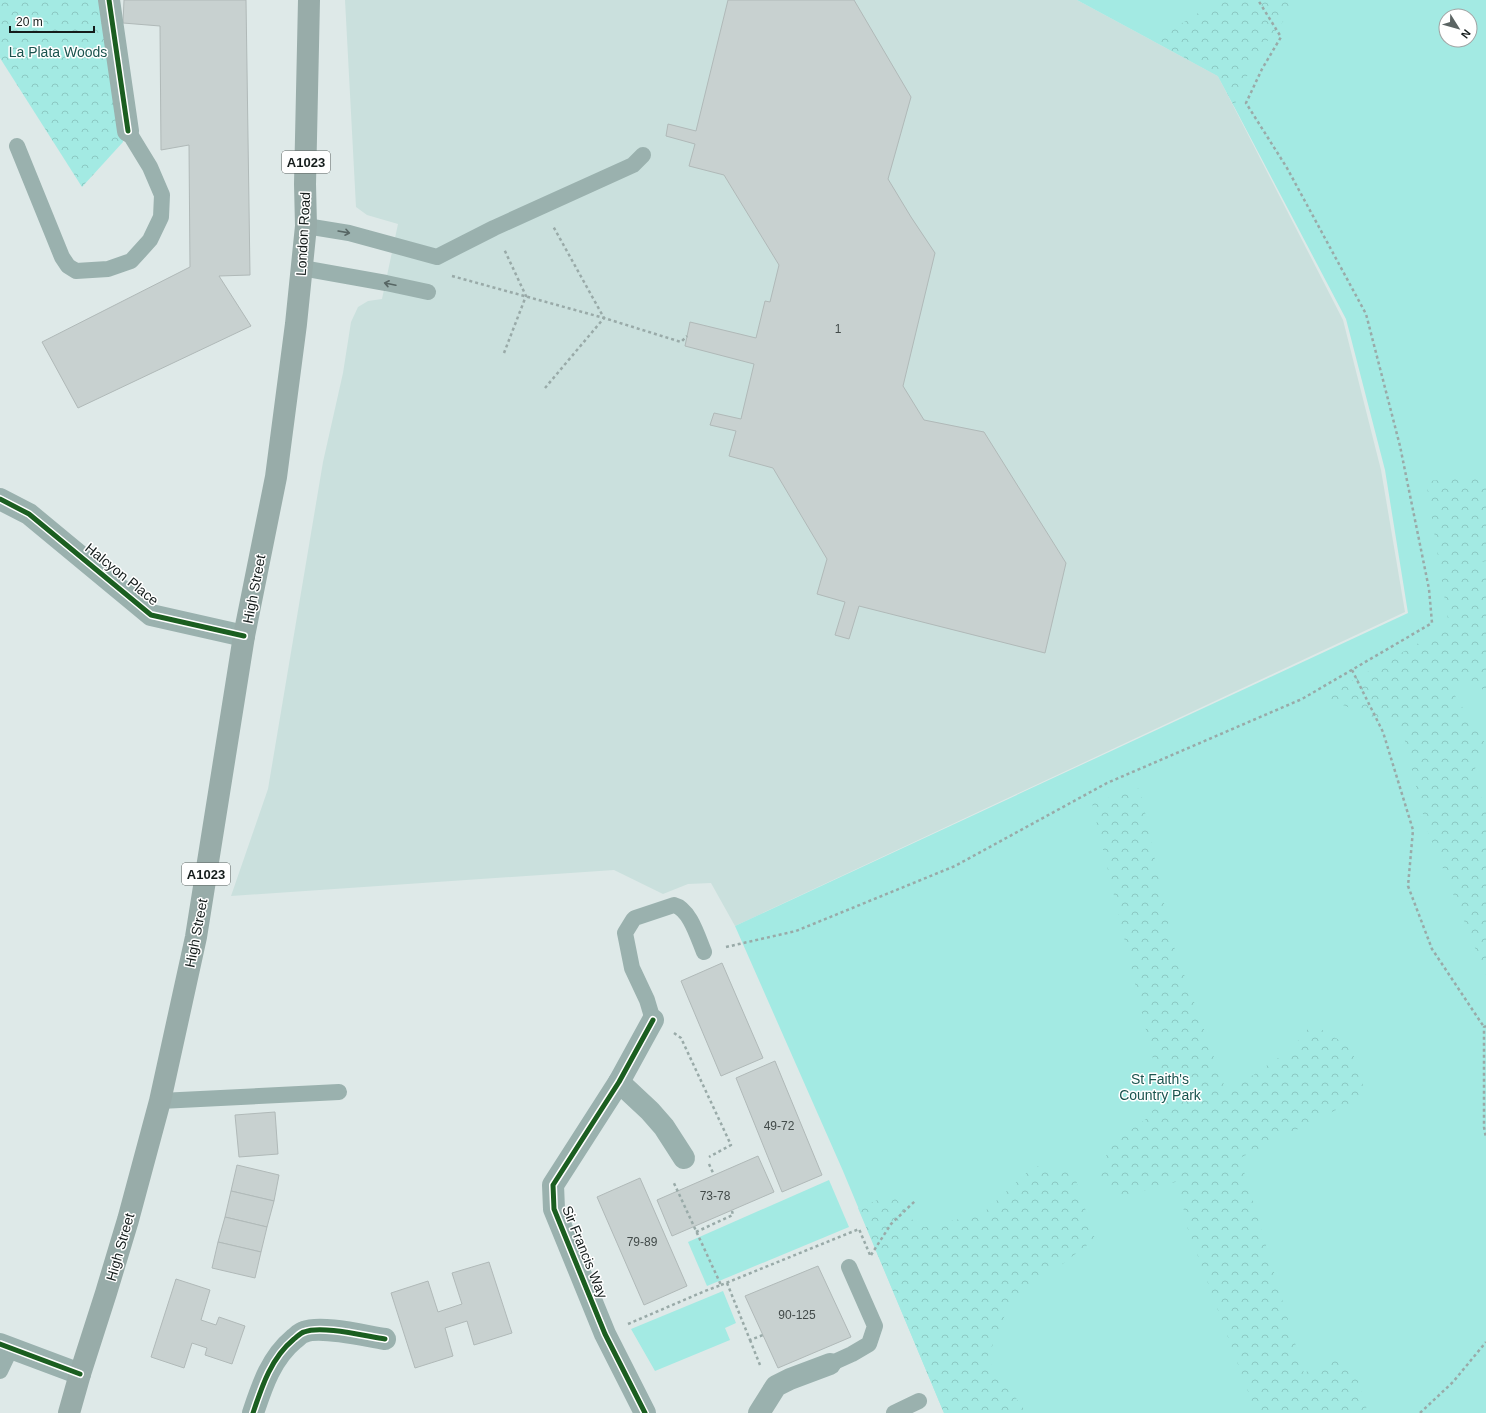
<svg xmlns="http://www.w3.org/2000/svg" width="1486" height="1413" font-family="Helvetica,sans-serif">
<defs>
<pattern id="forest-crowns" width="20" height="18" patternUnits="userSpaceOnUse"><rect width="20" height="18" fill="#a3eae3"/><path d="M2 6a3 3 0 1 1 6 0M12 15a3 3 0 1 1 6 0" fill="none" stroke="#8bc8c2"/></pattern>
</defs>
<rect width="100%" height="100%" fill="#dee9e8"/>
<polygon fill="#cae0dd" points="345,0 1077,0 1218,76 1343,320 1381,470 1405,612 735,926 711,883 688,884 663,894 614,870 231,896 268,789 323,462 343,373 351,322 358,307 368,301 382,299 398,224 367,215 356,207"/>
<g fill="#a3eae3" fill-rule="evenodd">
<path d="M1077,0H1486V1413H944L843,1171L735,926L1408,613L1385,470L1346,319L1218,76ZM1446,16H1470V40H1446Z"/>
<polygon points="829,1180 849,1227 707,1286 688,1242"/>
<polygon points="723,1291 736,1323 725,1328 730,1340 655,1371 631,1329"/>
</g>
<g fill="url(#forest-crowns)">
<polygon points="0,0 105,0 123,142 82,187 0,58"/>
<polygon points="1219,0 1300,0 1257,54 1234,106 1218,76 1152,40 1176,27"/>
<polygon points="1486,476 1486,561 1478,563 1486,573 1486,691 1463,680 1449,686 1485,743 1473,774 1486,810 1486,975 1426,827 1402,729 1323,697 1449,626 1426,481 1484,477"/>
<polygon points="1140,788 1172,941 1227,1093 1291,1049 1312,1024 1351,1047 1366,1095 1240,1158 1304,1373 1335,1357 1357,1378 1368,1413 1256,1413 1186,1224 1179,1181 1121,1197 1099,1176 1110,1145 1150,1116 1161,1093 1092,803"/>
<polygon points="1034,1166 1073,1171 1095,1239 1009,1305 987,1359 1027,1413 944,1413 858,1208 892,1194 919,1228 982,1214"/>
</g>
<g fill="#c8d1d0" stroke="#b0b9b8">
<polygon points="124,0 246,0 250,275 219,276 251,326 78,408 42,342 190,267 189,145 161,150 160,26 123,23"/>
<polygon points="728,0 854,0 911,97 888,179 911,217 935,253 903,386 924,420 984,432 1066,563 1045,653 859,606 849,639 835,635 845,602 817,594 827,559 773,468 729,456 736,431 710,425 714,413 741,419 754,364 685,346 690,322 756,338 765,301 770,302 779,265 724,175 689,166 695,144 666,136 668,124 696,131"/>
<polygon points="722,963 763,1058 721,1076 681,981"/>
<polygon points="775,1061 822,1175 782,1192 736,1078"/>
<polygon points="275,1112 278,1154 239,1157 235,1115"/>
<polygon points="758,1156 774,1192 672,1236 657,1200"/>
<polygon points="237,1165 279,1175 274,1201 231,1191"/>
<polygon points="640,1178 687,1286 644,1305 597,1197"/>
<polygon points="231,1191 274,1201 267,1227 225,1217"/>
<polygon points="225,1217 267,1227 261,1252 218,1242"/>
<polygon points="218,1242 261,1252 255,1278 212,1268"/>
<polygon points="489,1262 512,1333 474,1345 467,1321 445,1328 453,1356 415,1368 391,1293 428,1281 438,1312 462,1304 452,1273"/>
<polygon points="818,1266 851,1337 778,1368 745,1296"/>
<polygon points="176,1279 210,1290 201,1320 216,1325 219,1317 245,1326 232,1364 205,1355 207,1348 192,1343 184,1368 151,1357"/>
</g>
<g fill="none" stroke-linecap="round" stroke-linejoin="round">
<g stroke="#99aaa8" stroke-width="2.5" stroke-dasharray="3 3" stroke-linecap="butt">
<polyline points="452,276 604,318 681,342 687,336"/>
<polyline points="504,353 526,296 504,249"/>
<polyline points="545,388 604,318 553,226"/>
<polyline points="1352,670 1383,732 1413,830 1408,886 1432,949 1484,1027"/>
<polyline points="726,947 796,931 955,866 1107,783 1302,699 1432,623 1429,589 1400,446 1366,314 1287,168 1246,103 1262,69 1281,37 1258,0"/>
<polyline points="1486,1026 1484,1027 1484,1127 1486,1138"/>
<polyline points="674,1033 681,1038 731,1145 709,1157"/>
<polyline points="709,1164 714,1175"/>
<polyline points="696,1232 733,1215 732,1211"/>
<polyline points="871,1255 891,1224 915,1201"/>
<polyline points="727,1283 750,1340 763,1335"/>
<polyline points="721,1285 859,1229 870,1255 869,1256"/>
<polyline points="628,1324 705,1291 721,1285 673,1181"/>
<polyline points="750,1340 760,1365"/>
<polyline points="1420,1413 1453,1382 1486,1342"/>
</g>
<g stroke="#9ab1ae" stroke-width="16">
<polyline points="17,146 62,257 68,266 76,271 108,269 131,261 150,240 161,217 162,195 150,167 128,131"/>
<polyline points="306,226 349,233 437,257 494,228 633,165 643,155"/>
<polyline points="302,268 386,283 428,292"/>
<path d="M653,1020L647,1000L632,968L625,933L633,920L635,918L674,905C690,909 698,938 704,952"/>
<polyline points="160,1101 339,1092"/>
<polyline points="830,1364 852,1354 869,1344 875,1326 849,1267"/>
<polyline points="0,1371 11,1348"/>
<polyline points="894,1413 919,1401"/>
</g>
<g stroke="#9ab1ae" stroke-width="22">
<polyline points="109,0 128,131"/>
<polyline points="0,499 29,514 151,615 244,636"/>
<polyline points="619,1082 650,1111 664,1127 684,1158"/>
<polyline points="0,1344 80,1374"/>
<path d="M253,1413C262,1386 271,1358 294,1339C297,1337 300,1333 304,1332C321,1325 365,1336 385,1339"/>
<polyline points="645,1413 605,1334 554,1209 553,1185 619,1082 653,1020"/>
<polyline points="759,1413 776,1386 790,1379 830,1364"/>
</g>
<polyline stroke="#98aca9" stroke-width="22" points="69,1413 80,1374 106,1293 128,1220 160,1101 196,937 244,636 276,477 296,324 306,226 305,184 309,0"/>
<defs>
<g id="cycleway">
<polyline points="109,0 128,131"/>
<polyline points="0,499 29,514 151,615 244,636"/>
<polyline points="0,1344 80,1374"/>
<path d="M253,1413C262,1386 271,1358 294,1339C297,1337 300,1333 304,1332C321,1325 365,1336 385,1339"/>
<polyline points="645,1413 605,1334 554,1209 553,1185 619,1082 653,1020"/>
</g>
</defs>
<use href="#cycleway" stroke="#fff" stroke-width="8"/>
<use href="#cycleway" stroke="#1b5e20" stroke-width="5"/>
</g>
<defs><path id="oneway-shaft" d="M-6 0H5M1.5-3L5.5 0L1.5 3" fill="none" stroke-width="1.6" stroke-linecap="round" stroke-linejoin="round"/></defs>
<g stroke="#576664">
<use href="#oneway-shaft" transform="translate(344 232) rotate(10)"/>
<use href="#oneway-shaft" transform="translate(390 284) rotate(-168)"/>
</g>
<g text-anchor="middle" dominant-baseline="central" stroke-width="3" stroke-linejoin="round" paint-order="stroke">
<g font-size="12" fill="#424a49">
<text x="838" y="329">1</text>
<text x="779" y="1126">49-72</text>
<text x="715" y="1196">73-78</text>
<text x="642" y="1242">79-89</text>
<text x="797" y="1315">90-125</text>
</g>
<g fill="#fff" stroke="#5a605f" stroke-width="1">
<rect x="282" y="151" width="48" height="22" rx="3"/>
<rect x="182" y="863" width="48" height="22" rx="3"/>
</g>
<g font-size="13" font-weight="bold" fill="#141c1b">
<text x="306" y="162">A1023</text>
<text x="206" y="874">A1023</text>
</g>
<g font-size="14" fill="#19534e" stroke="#fff">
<text x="58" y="52">La Plata Woods</text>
<text x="1160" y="1079">St Faith's<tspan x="1160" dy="16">Country Park</tspan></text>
</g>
<g font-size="14" fill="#141c1b" stroke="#fff">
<text transform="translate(303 234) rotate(-87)">London Road</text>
<text transform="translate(122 574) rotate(39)">Halcyon Place</text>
<text transform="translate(254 589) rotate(-79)">High Street</text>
<text transform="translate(196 933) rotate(-79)">High Street</text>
<text transform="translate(120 1247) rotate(-74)">High Street</text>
<text transform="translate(585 1252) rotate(68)">Sir Francis Way</text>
</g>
</g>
<g transform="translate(1458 28) rotate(127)"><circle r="19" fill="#ffffff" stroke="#a1a4a4"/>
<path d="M0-3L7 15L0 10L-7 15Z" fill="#5b6463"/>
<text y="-6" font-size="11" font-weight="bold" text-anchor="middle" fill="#141c1b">N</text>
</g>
<path d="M10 26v6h84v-6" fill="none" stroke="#141c1b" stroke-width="2"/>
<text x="16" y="26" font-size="12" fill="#141c1b" stroke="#ffffff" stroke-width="3" paint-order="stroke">20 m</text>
</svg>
